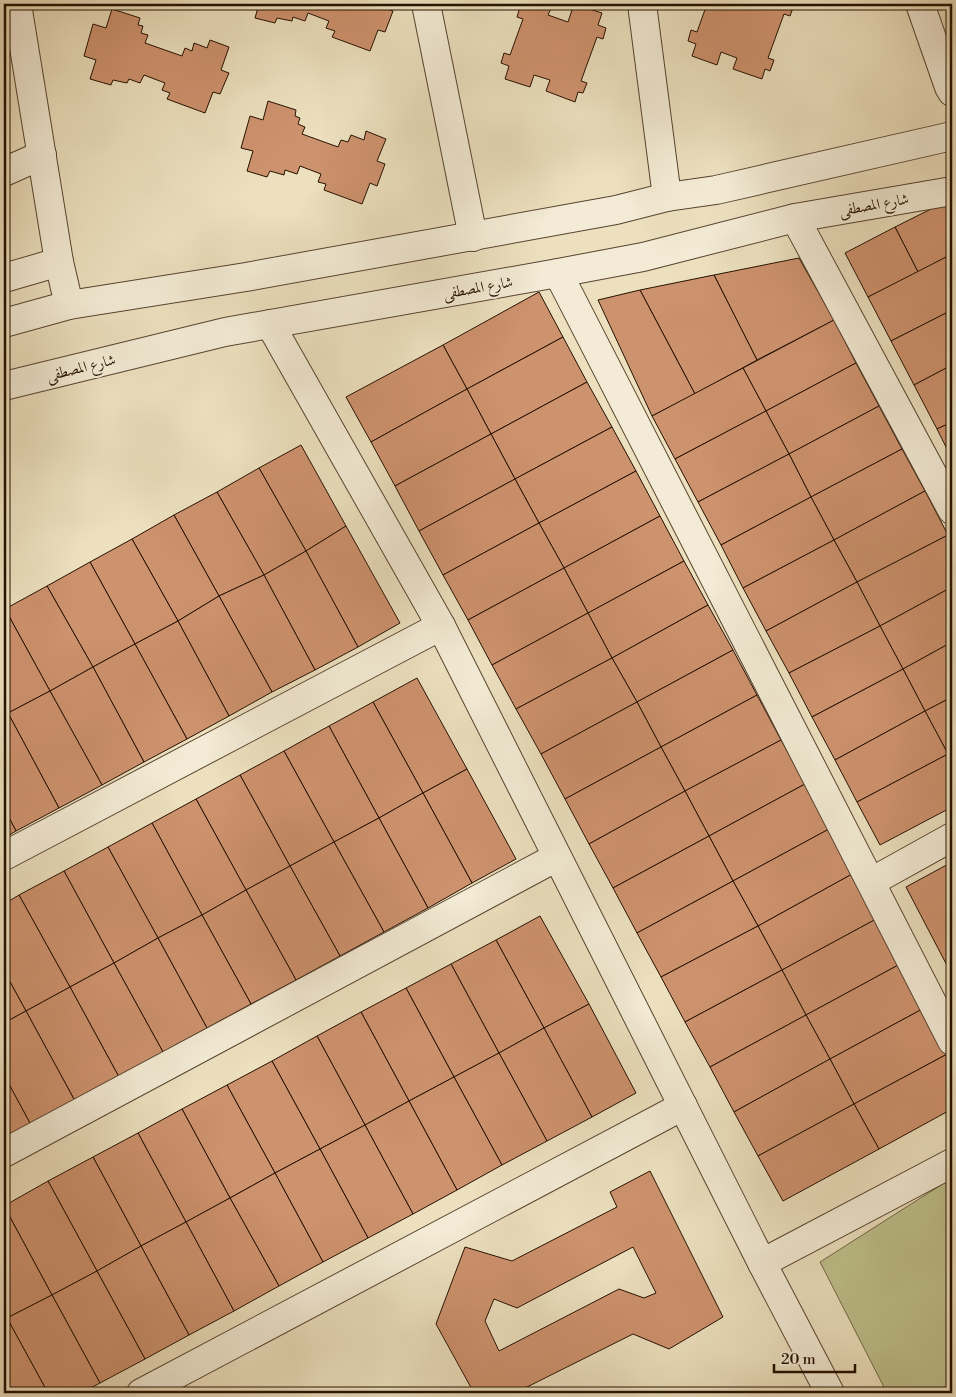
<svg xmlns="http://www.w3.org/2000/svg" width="956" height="1397" font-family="'Libre Bodoni',Amiri,serif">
<rect width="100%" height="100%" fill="#ece0be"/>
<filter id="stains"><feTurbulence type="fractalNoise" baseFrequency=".004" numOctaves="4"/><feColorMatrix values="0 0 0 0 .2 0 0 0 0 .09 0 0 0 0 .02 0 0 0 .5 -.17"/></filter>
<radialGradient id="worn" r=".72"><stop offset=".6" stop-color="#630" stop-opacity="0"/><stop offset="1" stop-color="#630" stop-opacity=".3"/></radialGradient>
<polygon fill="#bec08c" stroke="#726846" points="952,1178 952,1393 887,1393 820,1262"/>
<g fill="#cd926e" stroke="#251000" fill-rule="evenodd">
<polygon points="259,4 387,4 385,8 393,11 385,32 378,30 370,51 332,37 335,31 326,28 329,21 308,13 305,21 293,17 292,21 277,18 275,23 255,18"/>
<polygon points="521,4 528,6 529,4 553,4 548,15 568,22 574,4 602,13 598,25 606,28 603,39 597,37 581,81 587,83 583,93 578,92 575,102 546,91 550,80 534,75 530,87 505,79 509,66 501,63 504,53 510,55 523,19 517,17"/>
<polygon points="707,4 789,4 794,5 790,16 784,14 768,58 774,60 770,71 765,69 762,79 733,69 737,58 721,52 717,65 692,56 696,44 688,41 691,30 697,32"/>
<polygon points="112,9 140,18 138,25 143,26 141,33 148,35 145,43 182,56 185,48 192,51 194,43 207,48 210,40 229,47 221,70 229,73 220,94 213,92 205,113 167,99 170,93 162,90 165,83 144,75 140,83 129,79 127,83 113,80 111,85 90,79 96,60 84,56 93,24 106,28"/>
<polygon points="268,101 296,110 295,116 300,118 298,124 305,127 302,134 338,147 341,140 348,142 351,135 364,140 366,131 386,139 377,161 385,164 377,186 370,183 362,204 324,190 326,184 318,182 321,174 300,166 297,174 285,170 284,175 270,171 267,177 247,171 253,151 241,148 250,116 263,120"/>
<polygon points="952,198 952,216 945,202"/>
<polygon points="945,202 952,216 952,254 918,272 895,227"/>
<polygon points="895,227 918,272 868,297 845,253"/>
<polygon points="952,254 952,310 891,341 868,297"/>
<polygon points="799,258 834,320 757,360 714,275"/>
<polygon points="714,275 757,360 695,394 640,290"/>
<polygon points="640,290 695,394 652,416 598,300"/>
<polygon points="539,292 563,337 467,389 443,345"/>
<polygon points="952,310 952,365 914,385 891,341"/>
<polygon points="834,320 856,363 766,411 743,368"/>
<polygon points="563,337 587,382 491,434 467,389"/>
<polygon points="443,345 467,389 371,442 346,397"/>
<polygon points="856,363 879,406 789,454 766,411"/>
<polygon points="952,365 952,422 937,429 914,385"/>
<polygon points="743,368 766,411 675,459 652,416"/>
<polygon points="587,382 612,427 515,479 491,434"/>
<polygon points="467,389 491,434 395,486 371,442"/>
<polygon points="879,406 902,449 811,497 789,454"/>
<polygon points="766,411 789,454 698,502 675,459"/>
<polygon points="952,422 952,459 937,429"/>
<polygon points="612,427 636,471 539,523 515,479"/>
<polygon points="491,434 515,479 419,531 395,486"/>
<polygon points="301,445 346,526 306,551 259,468"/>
<polygon points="902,449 925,491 834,540 811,497"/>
<polygon points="789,454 811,497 721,545 698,502"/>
<polygon points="259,468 306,551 264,575 217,492"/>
<polygon points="636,471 660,516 564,568 539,523"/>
<polygon points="515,479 539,523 443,575 419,531"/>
<polygon points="925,491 948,535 857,582 834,540"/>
<polygon points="217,492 264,575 219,596 174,515"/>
<polygon points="811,497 834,540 743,588 721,545"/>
<polygon points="174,515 219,596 178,621 132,539"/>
<polygon points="660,516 684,561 588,613 564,568"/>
<polygon points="539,523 564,568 468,620 443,575"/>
<polygon points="346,526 400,623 358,647 306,551"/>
<polygon points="948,535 952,543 952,587 880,626 857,582"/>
<polygon points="132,539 178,621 135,644 90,562"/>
<polygon points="834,540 857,582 766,631 743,588"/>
<polygon points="306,551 358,647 315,670 264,575"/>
<polygon points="684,561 708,605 612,658 588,613"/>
<polygon points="90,562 135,644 93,667 47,586"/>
<polygon points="564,568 588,613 492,665 468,620"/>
<polygon points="264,575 315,670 272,692 219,596"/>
<polygon points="857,582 880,626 789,673 766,631"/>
<polygon points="47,586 93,667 50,691 5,609"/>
<polygon points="952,587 952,642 903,669 880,626"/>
<polygon points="219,596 272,692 229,716 178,621"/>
<polygon points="708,605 733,650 637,702 612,658"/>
<polygon points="5,609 50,691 8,713 4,707 4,610"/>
<polygon points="588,613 612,658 516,709 492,665"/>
<polygon points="178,621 229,716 187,739 135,644"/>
<polygon points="880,626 903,669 812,717 789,673"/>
<polygon points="952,642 952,697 925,711 903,669"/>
<polygon points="135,644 187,739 144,762 93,667"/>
<polygon points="733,650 757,695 661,747 637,702"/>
<polygon points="612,658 637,702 541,754 516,709"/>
<polygon points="93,667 144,762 102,785 50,691"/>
<polygon points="903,669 925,711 835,760 812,717"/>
<polygon points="417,678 467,769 423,793 373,702"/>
<polygon points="50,691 102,785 59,808 8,713"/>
<polygon points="757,695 781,740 685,791 661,747"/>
<polygon points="952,697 952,752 948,754 925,711"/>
<polygon points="373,702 423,793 379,818 329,726"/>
<polygon points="637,702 661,747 565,799 541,754"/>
<polygon points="925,711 948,754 857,802 835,760"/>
<polygon points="8,713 59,808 16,831 4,808 4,716"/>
<polygon points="329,726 379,818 334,842 284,751"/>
<polygon points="781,740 805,784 709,836 685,791"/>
<polygon points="661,747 685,791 589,844 565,799"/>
<polygon points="284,751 334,842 290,866 240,775"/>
<polygon points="948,754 952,762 952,807 880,845 857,802"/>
<polygon points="467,769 516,859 472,883 423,793"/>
<polygon points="240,775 290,866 246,890 196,799"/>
<polygon points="805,784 829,829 733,881 709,836"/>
<polygon points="685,791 709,836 613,888 589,844"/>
<polygon points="423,793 472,883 428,908 379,818"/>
<polygon points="196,799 246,890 202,915 152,823"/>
<polygon points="4,808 16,831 4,838"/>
<polygon points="379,818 428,908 384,932 334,842"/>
<polygon points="152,823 202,915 158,938 108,847"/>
<polygon points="829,829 854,873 758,926 733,881"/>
<polygon points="709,836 733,881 637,933 613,888"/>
<polygon points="334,842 384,932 340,956 290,866"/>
<polygon points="108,847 158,938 114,963 64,871"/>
<polygon points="952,862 952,975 906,887"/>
<polygon points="290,866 340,956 296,980 246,890"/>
<polygon points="64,871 114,963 70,987 19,895"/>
<polygon points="854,873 878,918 782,970 758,926"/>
<polygon points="733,881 758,926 661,977 637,933"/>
<polygon points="246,890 296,980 251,1004 202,915"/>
<polygon points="19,895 70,987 26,1011 4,971 4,904"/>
<polygon points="202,915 251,1004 207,1028 158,938"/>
<polygon points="540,916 589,1004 544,1028 496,940"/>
<polygon points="878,918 902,963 806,1015 782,970"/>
<polygon points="758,926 782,970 685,1022 661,977"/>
<polygon points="158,938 207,1028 163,1052 114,963"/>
<polygon points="496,940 544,1028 499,1053 451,964"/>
<polygon points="114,963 163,1052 119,1077 70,987"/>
<polygon points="902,963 926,1007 830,1059 806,1015"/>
<polygon points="451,964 499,1053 454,1077 406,988"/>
<polygon points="782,970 806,1015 710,1067 685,1022"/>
<polygon points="4,971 26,1011 4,1023"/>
<polygon points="70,987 119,1077 75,1101 26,1011"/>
<polygon points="406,988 454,1077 409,1101 361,1012"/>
<polygon points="589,1004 636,1093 592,1117 544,1028"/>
<polygon points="926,1007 951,1052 854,1104 830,1059"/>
<polygon points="26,1011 75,1101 31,1125 4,1075 4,1023"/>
<polygon points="361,1012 409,1101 365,1125 317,1036"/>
<polygon points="806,1015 830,1059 734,1112 710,1067"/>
<polygon points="544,1028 592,1117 547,1141 499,1053"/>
<polygon points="317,1036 365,1125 320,1149 272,1061"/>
<polygon points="951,1052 952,1055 952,1109 879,1149 854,1104"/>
<polygon points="499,1053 547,1141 502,1165 454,1077"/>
<polygon points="830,1059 854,1104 758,1156 734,1112"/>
<polygon points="272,1061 320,1149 275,1173 227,1085"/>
<polygon points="4,1075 31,1125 4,1140"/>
<polygon points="454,1077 502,1165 457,1190 409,1101"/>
<polygon points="227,1085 275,1173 230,1198 182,1109"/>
<polygon points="409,1101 457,1190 413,1214 365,1125"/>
<polygon points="854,1104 879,1149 783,1201 758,1156"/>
<polygon points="182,1109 230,1198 186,1222 138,1133"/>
<polygon points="365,1125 413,1214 368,1238 320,1149"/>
<polygon points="138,1133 186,1222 141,1246 93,1157"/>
<polygon points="320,1149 368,1238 323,1262 275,1173"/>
<polygon points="93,1157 141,1246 97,1271 48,1181"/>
<path d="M650,1171L723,1317L669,1349L633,1334L525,1388L527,1393H474L436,1324L465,1247L512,1261L617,1207L610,1192ZM633,1247L656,1293L644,1298L619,1289L499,1351L485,1321L494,1299L517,1308Z"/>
<polygon points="275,1173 323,1262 279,1286 230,1198"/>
<polygon points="48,1181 97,1271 52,1295 4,1206"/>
<polygon points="230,1198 279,1286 234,1311 186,1222"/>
<polygon points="4,1206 52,1295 7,1318 4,1313"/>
<polygon points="186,1222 234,1311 189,1335 141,1246"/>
<polygon points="141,1246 189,1335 145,1359 97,1271"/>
<polygon points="97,1271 145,1359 100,1383 52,1295"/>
<polygon points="52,1295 100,1383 81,1393 48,1393 7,1318"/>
<polygon points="7,1318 48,1393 4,1393 4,1320"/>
</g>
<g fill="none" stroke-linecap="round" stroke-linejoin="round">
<defs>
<g id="minor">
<polyline points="17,4 59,262 69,305"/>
<polyline points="426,4 473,237"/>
<polyline points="642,4 667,197"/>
<polyline points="920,4 949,87 952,92"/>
<polyline points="4,172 42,155"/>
<polyline points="795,218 952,510"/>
<polyline points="558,273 952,1041"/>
<polyline points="4,278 59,262"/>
<polyline points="4,323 69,305 246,277 616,210 667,197 716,190 952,136"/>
<polyline points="270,324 441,626 762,1263 830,1393"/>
<polyline points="4,386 225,332 558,273 643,257 795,218 952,191"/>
<polyline points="4,856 441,626"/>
<polyline points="871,882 952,837"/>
<polyline points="4,1153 557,857"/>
<polyline points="762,1263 952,1163"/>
<polyline points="141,1393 683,1106"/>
</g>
</defs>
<use href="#minor" stroke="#574430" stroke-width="30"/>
<use href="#minor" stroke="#f3ebd5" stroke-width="28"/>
</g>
<g text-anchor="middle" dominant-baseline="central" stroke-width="4" stroke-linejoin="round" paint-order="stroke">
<g font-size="15" fill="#251000" stroke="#f3ebd5">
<text transform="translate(874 205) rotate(-10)">شارع المصطفى</text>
<text transform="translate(478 288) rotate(-10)">شارع المصطفى</text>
<text transform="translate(81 368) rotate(-14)">شارع المصطفى</text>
</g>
</g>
<rect width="956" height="1397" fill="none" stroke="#ece0be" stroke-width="20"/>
<rect x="5" y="5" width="946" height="1387" fill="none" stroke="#251000" stroke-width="2.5"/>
<rect x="10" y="10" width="936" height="1377" fill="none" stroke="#251000"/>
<path d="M774 1364v8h81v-8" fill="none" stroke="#251000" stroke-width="2.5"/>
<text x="781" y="1364" font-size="15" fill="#251000" stroke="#f3ebd5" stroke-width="4" paint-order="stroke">20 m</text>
<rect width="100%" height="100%" filter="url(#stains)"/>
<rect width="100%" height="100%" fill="url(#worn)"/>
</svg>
